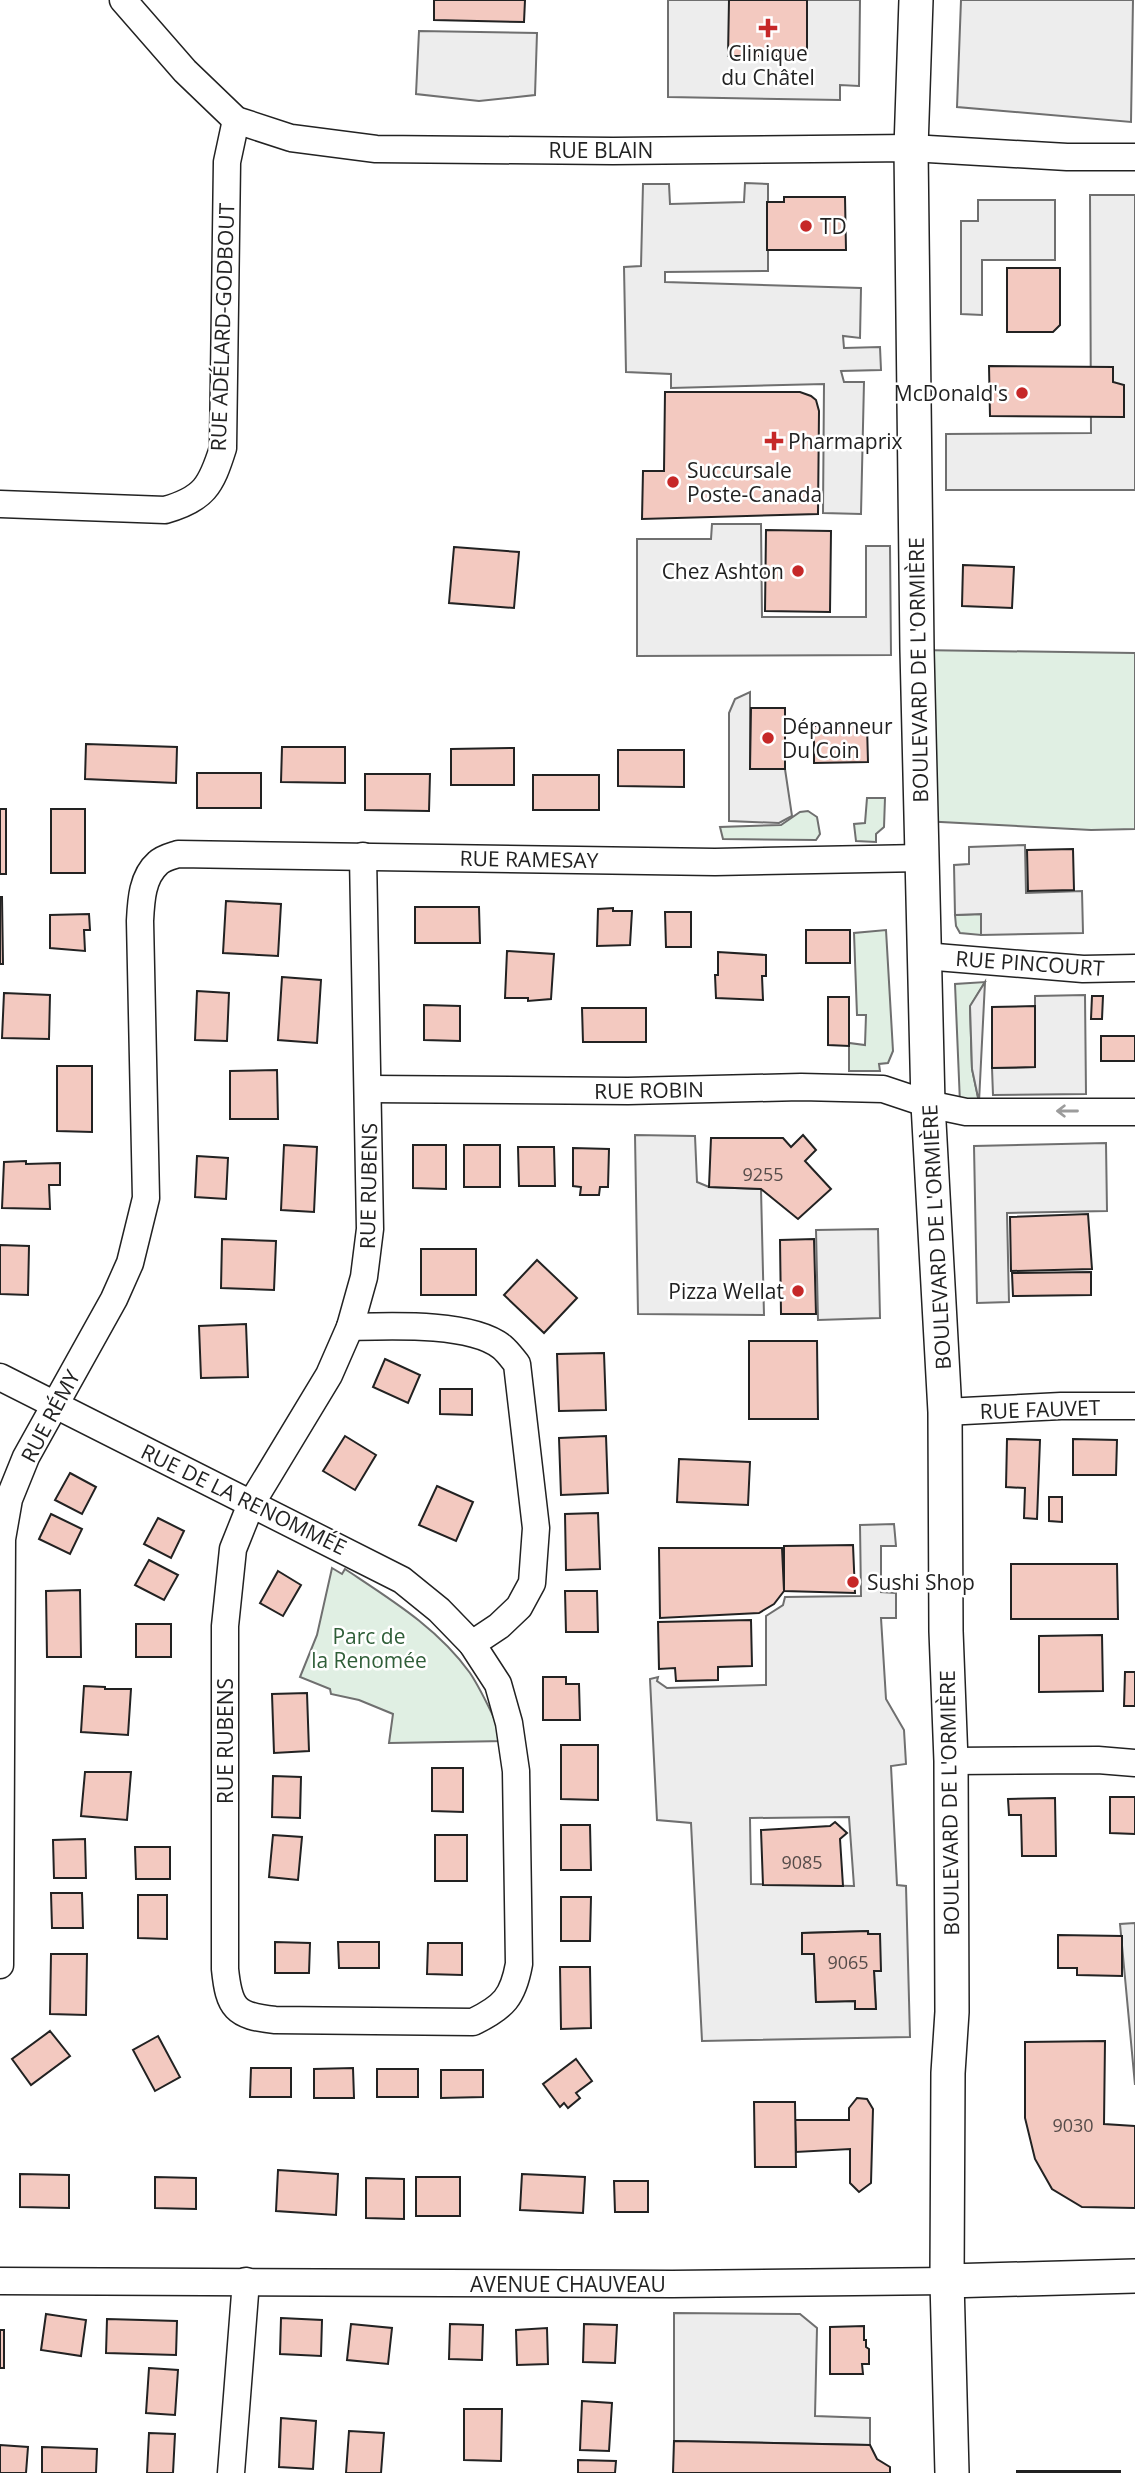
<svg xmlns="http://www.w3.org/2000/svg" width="1135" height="2473" font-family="'Open Sans',sans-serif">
<rect width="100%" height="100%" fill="#fff"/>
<g fill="#e0efe3" stroke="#6f6f6f" stroke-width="2">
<polygon points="917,650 1135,653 1135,829 1091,830 922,821"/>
<polygon points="867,798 885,798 884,827 876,834 876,842 856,841 854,824 865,823"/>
<polygon points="808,811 817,817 820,834 816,840 723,839 720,827 781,825 800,812"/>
<polygon points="981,914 981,935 960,933 956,926 955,915"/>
<polygon points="886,930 893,1051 888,1063 879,1064 880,1071 849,1071 849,1043 865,1045 866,1015 857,1015 854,933"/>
<polygon points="985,982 970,1007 972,1069 979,1102 960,1103 955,984"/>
<path d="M332,1568L342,1574L345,1569C390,1599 438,1628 470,1673C484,1694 494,1719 505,1741L389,1743L393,1714L359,1700L331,1694L330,1689L300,1677L317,1635Z"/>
</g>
<g fill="#ededed" stroke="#6f6f6f" stroke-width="2" fill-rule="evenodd">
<polygon points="668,0 729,0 729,56 806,56 807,0 860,0 859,86 840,85 840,100 668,97"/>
<polygon points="961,0 1133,0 1131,122 957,107"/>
<polygon points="419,31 537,33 535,95 479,101 416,94"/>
<polygon points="745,183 768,184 768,271 665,272 665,282 861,288 860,338 843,336 844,348 880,347 881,370 841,371 844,382 864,382 861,514 823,513 824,384 671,388 671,374 626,372 624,267 641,266 643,184 669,184 670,204 744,202"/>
<polygon points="1090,195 1135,195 1135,490 946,490 946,434 1091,433"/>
<polygon points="978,200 1055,200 1055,260 982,260 982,315 961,314 961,221 978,221"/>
<polygon points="712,524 761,524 762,617 866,617 866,546 890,546 891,655 637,656 637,539 711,539"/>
<polygon points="750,692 750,768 785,769 792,816 779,823 729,821 729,713 735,699"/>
<polygon points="1025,845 1026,893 1082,891 1083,933 981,935 981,914 955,915 954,865 969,864 969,847"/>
<polygon points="985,982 979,1102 972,1069 970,1006"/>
<polygon points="1085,995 1086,1094 993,1095 992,1068 1035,1067 1035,996"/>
<polygon points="635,1135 695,1136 697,1182 709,1187 761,1189 764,1315 638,1314"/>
<polygon points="1106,1143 1107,1211 1007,1213 1009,1302 977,1303 974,1146"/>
<polygon points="878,1229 880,1318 818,1320 816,1230"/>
<path d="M894,1524L896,1546H881V1592L896,1593V1618H881L886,1699L904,1730L906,1764L891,1766L897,1885L906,1886L910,2037L702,2041L691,1823L657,1820L650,1679L658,1677L657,1681L667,1688L766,1685V1616L783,1605L785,1597L861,1596L860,1525ZM849,1817L854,1886L751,1884L750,1818ZM868,1931L874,1971L876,2009H856L855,2001L816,2002L814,1954L802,1953V1933Z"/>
<polygon points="1135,1923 1135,2085 1120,1924"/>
<polygon points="674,2313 800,2314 817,2328 815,2416 870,2418 870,2445 674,2441"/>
</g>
<g fill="#f3c9c0" stroke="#222" stroke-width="2">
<polygon points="434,0 525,0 524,22 434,20"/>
<polygon points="729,0 807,0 807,56 728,56"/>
<polygon points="784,197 845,197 846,250 767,250 767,202 784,202"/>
<polygon points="1007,268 1060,268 1060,325 1053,332 1007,332"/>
<polygon points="989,366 1113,367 1113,382 1124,385 1124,417 990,416"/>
<polygon points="665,392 800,392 811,396 816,400 819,411 818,514 642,519 643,471 664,471"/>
<polygon points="766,530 831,531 830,612 765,611"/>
<polygon points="454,547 519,552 514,608 449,603"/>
<polygon points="963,565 1014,567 1012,608 962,606"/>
<polygon points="751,708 785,708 785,769 750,769"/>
<polygon points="867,725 868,762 814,763 814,726"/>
<polygon points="86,744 177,747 176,783 85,779"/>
<polygon points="282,747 345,747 345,783 281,782"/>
<polygon points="514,748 514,785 451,785 451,749"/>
<polygon points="618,750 684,750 684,787 618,786"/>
<rect x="197" y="773" width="64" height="35"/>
<polygon points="365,774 430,774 429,811 365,810"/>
<rect x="533" y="775" width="66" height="35"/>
<rect x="0" y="809" width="6" height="65"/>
<rect x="51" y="809" width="34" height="64"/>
<polygon points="1073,849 1074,890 1028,891 1027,850"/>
<polygon points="0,897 2,897 3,964 0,964"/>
<polygon points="226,901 281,904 278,956 223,953"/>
<polygon points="415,907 479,907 480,943 415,943"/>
<polygon points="613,908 613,911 632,911 630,945 597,946 598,909"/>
<polygon points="665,912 691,912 691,947 666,947"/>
<polygon points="89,914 90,930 84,930 85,951 50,948 50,915"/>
<rect x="806" y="930" width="44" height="33"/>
<polygon points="507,951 554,954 551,999 528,1001 528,998 505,998"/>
<polygon points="718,952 766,955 766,976 762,976 763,1000 716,998 715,975 718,975"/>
<polygon points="282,977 321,980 317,1043 278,1040"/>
<polygon points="197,991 229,993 227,1041 195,1040"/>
<polygon points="4,993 50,995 49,1039 2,1038"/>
<polygon points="1092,996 1103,996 1102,1019 1091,1019"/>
<polygon points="828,997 849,997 849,1046 828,1045"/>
<polygon points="424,1005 460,1006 460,1041 424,1040"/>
<polygon points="1035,1006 1035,1067 992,1068 992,1007"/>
<polygon points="582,1008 646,1008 646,1042 583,1042"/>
<rect x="1101" y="1036" width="34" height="25"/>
<polygon points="57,1066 92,1066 92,1132 57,1131"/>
<polygon points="277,1070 278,1119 230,1119 230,1071"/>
<polygon points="803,1135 816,1150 805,1161 831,1189 798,1219 761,1189 709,1187 711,1138 783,1138 791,1147"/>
<polygon points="284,1145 317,1147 314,1212 281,1210"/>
<polygon points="413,1145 446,1145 446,1189 413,1188"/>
<rect x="464" y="1145" width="36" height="42"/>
<polygon points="518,1147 554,1147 555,1186 519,1186"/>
<polygon points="573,1148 609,1149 608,1187 600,1187 599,1195 580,1195 581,1187 573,1186"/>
<polygon points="197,1156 228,1158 226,1199 195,1197"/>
<polygon points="26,1161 26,1164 60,1163 60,1185 49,1185 50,1209 2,1208 4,1162"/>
<polygon points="1088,1214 1092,1269 1011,1271 1010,1217"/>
<polygon points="222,1239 276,1241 274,1290 221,1288"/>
<polygon points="814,1239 816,1314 781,1314 780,1240"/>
<polygon points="0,1245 29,1246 28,1295 0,1294"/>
<rect x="421" y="1249" width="55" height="46"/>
<polygon points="537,1260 577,1298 544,1333 504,1295"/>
<polygon points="1091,1272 1091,1295 1013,1296 1012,1273"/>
<polygon points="246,1324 248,1377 201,1378 199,1326"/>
<polygon points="749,1341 817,1341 818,1419 749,1419"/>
<polygon points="604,1353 606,1410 559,1411 557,1354"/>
<polygon points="385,1359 420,1375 408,1403 373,1387"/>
<polygon points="440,1389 472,1389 472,1415 440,1414"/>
<polygon points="345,1436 376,1455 355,1490 323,1471"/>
<polygon points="606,1436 608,1493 561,1495 559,1438"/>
<polygon points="1007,1439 1040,1440 1037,1519 1024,1518 1025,1488 1006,1487"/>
<polygon points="1073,1439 1117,1440 1116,1475 1073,1475"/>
<polygon points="679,1459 750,1462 748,1505 677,1502"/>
<polygon points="70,1473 96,1487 82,1514 55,1500"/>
<polygon points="437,1486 473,1502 456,1541 419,1525"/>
<polygon points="1049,1497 1062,1497 1062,1522 1049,1521"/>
<polygon points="598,1513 600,1569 566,1570 565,1514"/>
<polygon points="51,1514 82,1529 70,1554 39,1539"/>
<polygon points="158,1518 184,1531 171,1558 144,1544"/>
<polygon points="853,1545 855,1593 784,1591 784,1546"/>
<polygon points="659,1548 782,1548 784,1591 774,1604 759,1613 660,1618"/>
<polygon points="149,1560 178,1575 164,1600 135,1585"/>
<polygon points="1011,1564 1117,1564 1118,1619 1011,1619"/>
<polygon points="278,1571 301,1585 283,1616 260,1603"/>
<polygon points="80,1590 81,1657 47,1657 46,1591"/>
<polygon points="565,1591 597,1591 598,1632 566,1632"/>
<polygon points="751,1620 752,1666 718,1667 718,1680 676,1681 675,1668 659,1669 658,1622"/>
<rect x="136" y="1624" width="35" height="33"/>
<polygon points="1102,1635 1103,1691 1039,1692 1039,1636"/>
<polygon points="1125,1672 1135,1672 1135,1706 1124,1706"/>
<polygon points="543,1677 566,1677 566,1684 579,1684 580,1720 543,1720"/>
<polygon points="84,1686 105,1687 105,1689 131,1689 128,1735 81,1732"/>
<polygon points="307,1693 309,1751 274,1753 272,1694"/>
<polygon points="561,1745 598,1745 598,1800 561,1799"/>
<polygon points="432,1768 463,1768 463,1812 432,1811"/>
<polygon points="85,1772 131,1772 127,1820 81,1816"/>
<polygon points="273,1776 301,1777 300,1818 272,1817"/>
<polygon points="1110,1797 1135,1797 1135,1834 1110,1833"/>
<polygon points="1055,1798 1056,1856 1022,1856 1021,1815 1009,1815 1008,1799"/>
<polygon points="835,1822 847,1833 840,1839 843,1886 763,1885 761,1830 830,1826"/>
<polygon points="561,1825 590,1825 591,1870 561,1870"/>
<polygon points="273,1835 302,1837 298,1880 269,1877"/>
<rect x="435" y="1835" width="32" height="46"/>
<polygon points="85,1839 86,1878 54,1878 53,1840"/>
<polygon points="135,1847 170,1847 170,1879 136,1879"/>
<polygon points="51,1893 82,1893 83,1928 52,1928"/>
<polygon points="138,1895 167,1895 167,1939 138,1938"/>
<polygon points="561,1897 591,1897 590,1941 561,1941"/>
<polygon points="868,1931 868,1934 880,1934 881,1971 874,1971 876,2009 855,2009 855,2001 816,2002 814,1954 802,1954 802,1933"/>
<polygon points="1058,1935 1122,1936 1122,1976 1077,1975 1077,1968 1058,1968"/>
<polygon points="275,1942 310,1943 309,1973 275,1973"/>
<polygon points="338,1942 379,1942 379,1968 339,1968"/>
<polygon points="428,1943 462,1943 462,1975 427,1974"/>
<polygon points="51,1954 87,1954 86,2015 50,2014"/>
<polygon points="560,1967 590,1967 591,2028 561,2029"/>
<polygon points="50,2031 70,2056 31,2085 12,2059"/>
<polygon points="158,2036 180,2077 155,2091 133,2050"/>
<polygon points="1105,2041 1104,2124 1135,2126 1135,2208 1082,2207 1052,2189 1035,2159 1025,2118 1025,2042"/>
<polygon points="576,2059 592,2081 576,2093 580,2098 568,2108 564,2103 560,2107 543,2084"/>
<polygon points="251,2068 291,2068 291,2097 250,2097"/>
<polygon points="353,2068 354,2098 314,2098 314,2069"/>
<rect x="377" y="2069" width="41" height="28"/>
<polygon points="441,2070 483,2070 483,2097 441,2098"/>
<polygon points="857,2098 867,2099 873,2109 871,2183 859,2192 850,2183 850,2149 796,2152 795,2120 849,2120 849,2108"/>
<polygon points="754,2102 795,2102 796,2167 755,2167"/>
<polygon points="278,2170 338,2174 336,2215 276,2211"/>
<polygon points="20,2174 69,2175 69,2208 20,2207"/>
<polygon points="522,2174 585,2177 583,2213 520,2210"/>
<polygon points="155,2177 196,2178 196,2209 155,2208"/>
<rect x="416" y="2177" width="44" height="39"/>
<polygon points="366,2178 404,2179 404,2219 366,2218"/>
<polygon points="614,2181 648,2181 648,2212 615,2212"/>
<polygon points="46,2314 86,2320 81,2356 41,2350"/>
<polygon points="281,2318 322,2320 321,2356 280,2354"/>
<polygon points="107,2319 177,2321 176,2355 106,2353"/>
<polygon points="351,2324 392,2328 388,2364 347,2360"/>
<polygon points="450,2324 483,2325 482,2360 449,2359"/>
<polygon points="584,2324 617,2325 615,2363 583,2362"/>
<polygon points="864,2326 864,2340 866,2340 866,2347 869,2349 869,2364 862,2364 863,2374 830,2374 830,2327"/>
<polygon points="547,2328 548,2364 517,2365 516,2330"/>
<rect x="0" y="2330" width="4" height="38"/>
<polygon points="149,2368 178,2370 175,2415 146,2413"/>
<polygon points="582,2401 612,2403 609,2451 580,2450"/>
<polygon points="464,2409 502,2409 501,2461 464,2460"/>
<polygon points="281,2418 316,2421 313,2469 279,2467"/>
<polygon points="349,2431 384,2433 381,2473 346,2473"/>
<polygon points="149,2433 175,2434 173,2473 147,2473"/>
<polygon points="674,2441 870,2445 877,2459 890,2467 890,2473 673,2473"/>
<polygon points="0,2445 28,2447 26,2473 0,2473"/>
<polygon points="42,2447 97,2449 96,2473 42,2473"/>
<polygon points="578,2460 616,2461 615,2473 578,2473"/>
<rect x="1017" y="2471" width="103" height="2"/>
</g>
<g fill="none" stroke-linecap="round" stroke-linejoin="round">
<defs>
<g id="minor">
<polyline points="123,0 185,71 236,120 291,138 376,149 613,151 911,148 1067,157 1135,157"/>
<path d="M0,504L165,510C204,499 211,486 223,448L227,162L236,120"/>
<polyline points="924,956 1083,969 1135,968"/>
<polyline points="369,1089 628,1091 801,1087 883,1089 928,1104 966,1112 1135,1112"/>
<path d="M350,1327C389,1326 471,1322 502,1347C508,1352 512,1358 517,1364L536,1528L532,1583L519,1607L499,1626L472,1644"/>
<path d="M0,1377L402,1580L439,1610L472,1644L498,1684L509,1723L516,1771L519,1964C513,1997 504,2007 473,2022L275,2020C235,2016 229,2008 225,1969V1626L233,1549L251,1504L329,1375L350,1327L364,1277L370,1229L363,856"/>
<polyline points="945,1412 1061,1406 1135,1406"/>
<polyline points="951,1761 1098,1760 1135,1763"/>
<path d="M0,1965L2,1539L9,1499L26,1457L114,1299L130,1263L146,1198L140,921C141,901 142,877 158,863C163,858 172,856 178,854L715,862L922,858"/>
<polyline points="0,2281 672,2284 947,2281"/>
<polyline points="231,2473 246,2281"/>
</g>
<g id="major">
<polyline points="916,0 911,148 917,650 928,1104 945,1412 946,1631 951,1761 952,2012 948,2073 947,2281 952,2473"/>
<polyline points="947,2281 1135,2276"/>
</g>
</defs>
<use href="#minor" stroke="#222" stroke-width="29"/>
<use href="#major" stroke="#222" stroke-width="36"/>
<use href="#minor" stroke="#fff" stroke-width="26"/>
<use href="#major" stroke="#fff" stroke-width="33"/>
</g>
<defs><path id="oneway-shaft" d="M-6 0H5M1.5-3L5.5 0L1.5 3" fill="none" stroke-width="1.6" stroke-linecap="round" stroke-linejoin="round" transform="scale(1.75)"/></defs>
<use stroke="#9c9c9c" href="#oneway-shaft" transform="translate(1067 1111) rotate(180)"/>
<g fill="#c62828" stroke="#fff" stroke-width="2.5">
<path d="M764.5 17.5h7v7h7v7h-7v7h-7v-7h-7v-7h7z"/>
<circle cx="806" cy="226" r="7"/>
<circle cx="1022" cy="393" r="7"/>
<path d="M770.5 430.5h7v7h7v7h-7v7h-7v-7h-7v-7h7z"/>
<circle cx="673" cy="482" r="7"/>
<circle cx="798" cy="571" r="7"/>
<circle cx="768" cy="738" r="7"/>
<circle cx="798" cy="1291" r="7"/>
<circle cx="853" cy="1582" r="7"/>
</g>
<g text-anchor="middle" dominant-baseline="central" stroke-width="5" stroke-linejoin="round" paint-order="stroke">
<g font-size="18" fill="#564c4a">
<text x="763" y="1174">9255</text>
<text x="802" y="1862">9085</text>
<text x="848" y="1962">9065</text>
<text x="1073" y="2125">9030</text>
</g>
<g font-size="21" fill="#222" stroke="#fff" text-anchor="start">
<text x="768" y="53" text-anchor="middle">Clinique<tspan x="768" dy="24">du Châtel</tspan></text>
<text x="820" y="226">TD</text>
<text x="1008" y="393" text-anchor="end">McDonald's</text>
<text x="788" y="441">Pharmaprix</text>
<text x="687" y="470">Succursale<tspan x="687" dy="24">Poste-Canada</tspan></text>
<text x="784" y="571" text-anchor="end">Chez Ashton</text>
<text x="782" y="726">Dépanneur<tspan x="782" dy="24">Du Coin</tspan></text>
<text x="784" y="1291" text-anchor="end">Pizza Wellat</text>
<text x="867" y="1582">Sushi Shop</text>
</g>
<g font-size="21" fill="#222" stroke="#fff">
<text x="601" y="150">RUE BLAIN</text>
<text transform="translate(222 327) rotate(-88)">RUE ADÉLARD-GODBOUT</text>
<text transform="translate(918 670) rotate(-91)">BOULEVARD DE L'ORMIÈRE</text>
<text transform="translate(529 859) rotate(1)">RUE RAMESAY</text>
<text transform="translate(1030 963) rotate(4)">RUE PINCOURT</text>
<text transform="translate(649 1090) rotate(-1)">RUE ROBIN</text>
<text transform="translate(368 1186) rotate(-89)">RUE RUBENS</text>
<text transform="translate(936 1237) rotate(-93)">BOULEVARD DE L'ORMIÈRE</text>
<text transform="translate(1040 1409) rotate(-2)">RUE FAUVET</text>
<text transform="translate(50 1416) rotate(-62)">RUE RÉMY</text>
<text transform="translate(244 1499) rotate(26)">RUE DE LA RENOMMÉE</text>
<text transform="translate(225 1741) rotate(-90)">RUE RUBENS</text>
<text transform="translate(949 1803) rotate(-91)">BOULEVARD DE L'ORMIÈRE</text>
<text x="568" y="2284">AVENUE CHAUVEAU</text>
</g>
<g font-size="21" fill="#2f5e38" stroke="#fff">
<text x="369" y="1636">Parc de<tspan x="369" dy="24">la Renomée</tspan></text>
</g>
</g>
</svg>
